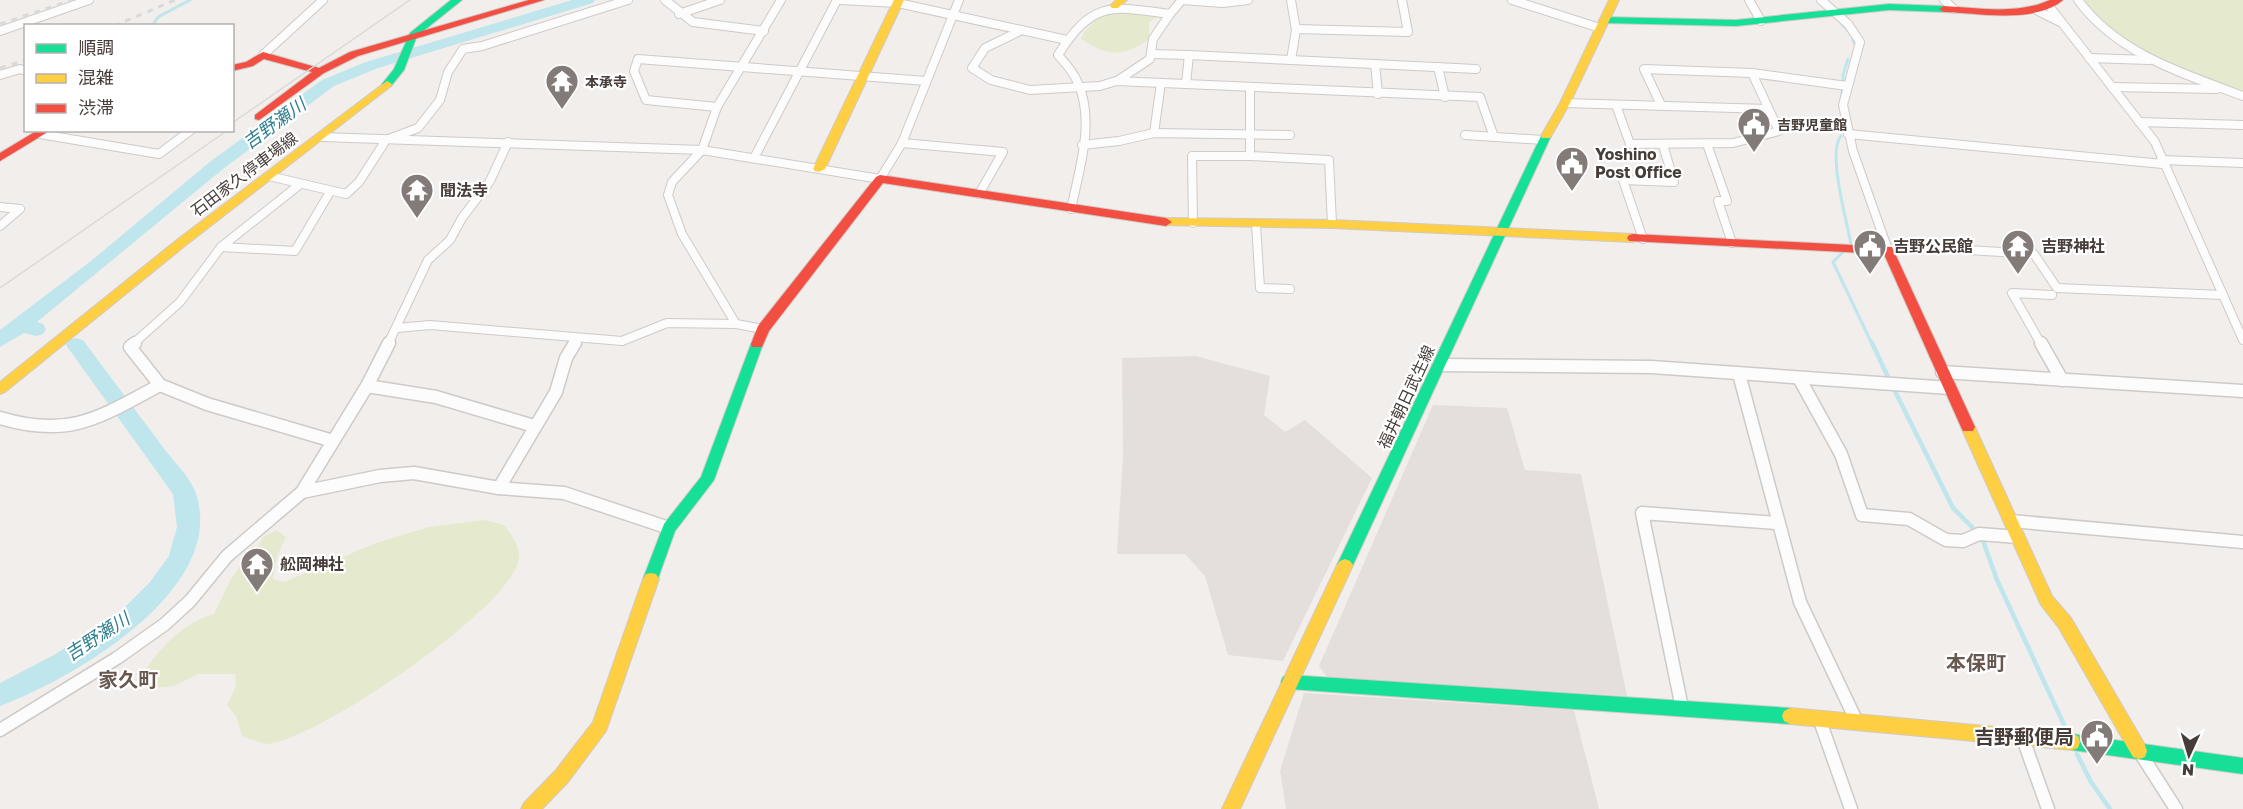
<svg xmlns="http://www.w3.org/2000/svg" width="2243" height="809" font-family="'Golos Text','Noto Sans JP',sans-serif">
<rect width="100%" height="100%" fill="#f1eeec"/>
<g fill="#e4dfdd">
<polygon points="1196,356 1270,376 1264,415 1285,432 1305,420 1372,478 1283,661 1228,655 1205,576 1185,554 1117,554 1123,455 1122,358"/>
<polygon points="1433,405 1507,408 1525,470 1581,474 1627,696 1327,677 1319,666"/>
<polygon points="1304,693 1574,710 1599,809 1286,809 1280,771"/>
</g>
<g fill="#e5eace">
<path d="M2085,0H2243V92C2193,72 2113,48 2085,0Z"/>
<path d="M1111,10L1157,17L1149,22V39C1123,58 1107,56 1081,39C1086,26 1099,17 1111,10Z"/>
<path d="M485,520L504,525C511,534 520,546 519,558C514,607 316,740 268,744C261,744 249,738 242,736L236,716L227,705L236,686L235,674H198L174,686L152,688L142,675C161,647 181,624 214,614L231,579L242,563L256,551L263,537L276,530L286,537L277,556L273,579L284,582L376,543L429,527Z"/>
</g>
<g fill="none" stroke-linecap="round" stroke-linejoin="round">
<g stroke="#bfe6ed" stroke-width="3">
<polyline points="1841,23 1852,35 1854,43"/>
<polyline points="152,26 158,17 190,0"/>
<polyline points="1842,96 1843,75 1848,59"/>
<path d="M1841,136C1827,152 1847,222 1851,244L1833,262L1872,344"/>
</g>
<g stroke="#bfe6ed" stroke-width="4.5">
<polyline points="1872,343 1888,377"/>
<polyline points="1895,391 1953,508 1974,529"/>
<polyline points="1982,538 1997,580 2066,729"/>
<polyline points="2077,754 2091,782 2110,809"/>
</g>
<g fill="#bfe6ed" fill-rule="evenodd">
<polygon points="572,0 595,0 593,3 378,68 334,86 223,169 37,322 43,324 46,329 43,334 36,336 24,333 0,347 0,330 91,261 211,161 322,80 366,62"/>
<path d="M76,338L83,340C110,377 138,413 165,450C174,462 189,476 195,491C231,588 73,679 0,706V683L54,655L122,610L150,582L169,556L177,527L173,494L66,345L69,340Z"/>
</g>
<defs>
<g id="street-far1">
<polyline points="665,0 693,22 764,31"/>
<polyline points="840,0 898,3 1067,40"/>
<polyline points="1182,0 1223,3 1248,0"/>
<polyline points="1291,0 1296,30 1291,60 1189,55 1186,84 1480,97 1494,137"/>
<polyline points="1512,0 1600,28"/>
<polyline points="1749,0 1761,21"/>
<polyline points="1821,0 1848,24 1860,42 1843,105 1853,151 1888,250 1901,246 2034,254 2057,288 2223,295"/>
<polyline points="1944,0 1954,9"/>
<path d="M2078,0C2118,54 2182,73 2243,96"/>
<polyline points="2049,6 2155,142 2243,340"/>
<polyline points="2036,10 2060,22"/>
<polyline points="679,14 720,0"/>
<polyline points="1296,29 1408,32 1402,0"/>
<polyline points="1022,30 985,48 972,68 991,80 1030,90 1100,86 1116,81 1186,84"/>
<polyline points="0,31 89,0"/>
<polyline points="1151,54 1189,55"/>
<polyline points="263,55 323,0"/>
<polyline points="2089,58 2149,60"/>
<polyline points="1291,60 1476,69"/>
<polyline points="1375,64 1378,94"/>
<polyline points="1438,67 1445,97"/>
<polyline points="0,75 20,69 26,71"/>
<polyline points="1117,81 1150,59 1153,39 1170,14"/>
<polyline points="1250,87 1250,156 1329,160 1332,224"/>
<polyline points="2112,87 2217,89"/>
<polyline points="1565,103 1768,109"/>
<polyline points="1616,105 1630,144 1733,143 1779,131 1752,73"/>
<polyline points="1661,105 1644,69 1752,73 1847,86"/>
<polyline points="717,107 646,100 634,71 638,59 926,81"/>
<polyline points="2139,122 2243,125"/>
<polyline points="1154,133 1161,83"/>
<polyline points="40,134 159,154 191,130"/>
<polyline points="1848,134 2163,164"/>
<polyline points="1465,135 1543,140"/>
<polyline points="322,137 702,150 880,179 902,143 959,0"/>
<polyline points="902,143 1003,152 979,194"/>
<polyline points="1707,144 1727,201 1718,201 1732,243"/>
<polyline points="1082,145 1119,141 1154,133 1290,135"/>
<polyline points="754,158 837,0"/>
<polyline points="2161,160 2243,163"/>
<polyline points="269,176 346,194 359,182 386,140 418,128 440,100 448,72 463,49 482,46 628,0"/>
<polyline points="0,207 20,209 0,226"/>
<path d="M1071,209C1079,170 1096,120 1077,81C1073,71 1065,63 1058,55C1093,0 1111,6 1170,14L1182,0"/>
<polyline points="1193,223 1192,156 1250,156"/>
<polyline points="1256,224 1260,288 1290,289"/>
<polyline points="1643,239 1623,180 1674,182 1663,145"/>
<polyline points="221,247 295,251 330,192"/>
<polyline points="736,324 682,234 668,195 672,182 702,150 717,107 781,0"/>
<polyline points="397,328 430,325 622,341 667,323 736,324 763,329"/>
<polyline points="133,344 180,302 221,247 299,185"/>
<polyline points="388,344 428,260 450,240 462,218 490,181 508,142"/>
<polyline points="574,344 578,338"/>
<polyline points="2041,344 2012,293 2052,295"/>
</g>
<g id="street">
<polyline points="135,343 130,347 160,385 207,404 333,441"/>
<polyline points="2041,343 2062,380"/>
<polyline points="1439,365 1651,367 1950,388"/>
<polyline points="1942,372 2243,391"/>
<polyline points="1739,374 1800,602 1856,720"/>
<polyline points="1799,378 1841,454 1862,515 1909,519 1946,540 1963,541 1979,534 2018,537"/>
<polyline points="367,386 436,397 534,426"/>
<path d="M0,418C70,439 100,417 160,385"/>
<polyline points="499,488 556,392 566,358 575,343"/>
<polyline points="302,492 380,476 414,473 499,488 564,493 669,528"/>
<polyline points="2011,521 2243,542"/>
<polyline points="1682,708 1642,513 1777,523"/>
<polyline points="1819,718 1851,809"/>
<polyline points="0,730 117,658 165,624 190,601 227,556 302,492 367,386 389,343"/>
<polyline points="2022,736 2048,809"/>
<polyline points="2139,751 2176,809"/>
</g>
<g id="fast">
<polygon points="451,0 462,0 417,36 404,70 391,86 383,86 382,84 394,69 410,33"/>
<polygon points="1889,4 1944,6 1949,9 1944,12 1889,10 1736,26 1604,23 1599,20 1604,17 1736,20"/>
<polygon points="1546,133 1551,136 1353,565 1350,569 1345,571 1340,569 1337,565 1541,136"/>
<polygon points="757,339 763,344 714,480 675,531 656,584 651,585 646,584 643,579 664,524 701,477 751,344"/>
<polygon points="1289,675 1790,708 1796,711 1798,716 1796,721 1790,724 1289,689 1283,687 1281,682 1283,677"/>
<polygon points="2072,734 2243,758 2243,774 2072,750 2066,748 2064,742 2066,736"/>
</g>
<g id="slow">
<polygon points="894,0 904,0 825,169 819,172 815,171 813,169"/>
<polygon points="1116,0 1127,0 1118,8 1112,8 1110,6"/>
<polygon points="1609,0 1619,0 1570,103 1550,138 1542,138 1541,136 1560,103"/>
<polygon points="387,81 392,84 391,86 186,245 5,392 0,394 0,382 178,239"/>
<polygon points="1166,218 1332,220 1633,234 1639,238 1633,242 1332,228 1162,225 1160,222"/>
<polygon points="1968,422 1973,423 1975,427 2052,596 2071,618 2145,745 2147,751 2145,757 2139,759 2133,757 2059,628 2041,605 1961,427 1963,423"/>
<polygon points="1345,559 1350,561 1353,565 1240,809 1222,809 1337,565 1340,561"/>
<polygon points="651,573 656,574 659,579 606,731 568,782 542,809 521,809 524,803 556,770 593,722 643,579 646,574"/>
<polygon points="1790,708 2072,734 2078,736 2080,742 2078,748 2072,750 1790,724 1784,721 1782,716 1784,711"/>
</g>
<g id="jam">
<polygon points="529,0 544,0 358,56 324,73 259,120 255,119 255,115 312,72 264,59 253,66 232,71 232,65 246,62 263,52 319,68 350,52"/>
<path d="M2050,0H2063C2035,24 1978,13 1944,12L1939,9L1944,6C1979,8 2017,15 2050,0Z"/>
<polygon points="38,130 51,130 0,161 0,153"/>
<polygon points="880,175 1166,218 1172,222 1166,226 883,183 769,331 762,347 752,347 751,344 758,326 876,177"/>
<polygon points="1633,234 1892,247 1975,427 1973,431 1963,431 1961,427 1884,254 1629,241 1627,238 1629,235"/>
</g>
</defs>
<use href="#street-far1" stroke="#cecac8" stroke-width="10"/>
<use href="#street" stroke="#cecac8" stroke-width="15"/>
<use href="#fast" stroke="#d1cac5" stroke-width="2"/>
<use href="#slow" stroke="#d1cac5" stroke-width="2"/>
<use href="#jam" stroke="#d1cac5" stroke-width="2"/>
<use href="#street-far1" stroke="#fdfcfc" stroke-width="8"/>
<use href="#street" stroke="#fdfcfc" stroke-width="12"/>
<use href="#fast" fill="#16e098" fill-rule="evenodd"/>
<use href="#slow" fill="#ffcf43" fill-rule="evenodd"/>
<use href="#jam" fill="#f24e42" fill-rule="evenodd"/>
<g stroke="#dadad9" stroke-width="1.5">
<polyline points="232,123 410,0"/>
<polyline points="0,288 228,130"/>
</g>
<g stroke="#dadad9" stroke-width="3" stroke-dasharray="6 6" stroke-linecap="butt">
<polyline points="0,24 72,0"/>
<polyline points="114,26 175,0"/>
<polyline points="0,68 26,60"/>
</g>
</g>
<defs>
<symbol id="temple-pin" viewBox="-11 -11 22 30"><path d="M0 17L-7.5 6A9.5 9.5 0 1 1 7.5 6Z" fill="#827b77" stroke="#fff"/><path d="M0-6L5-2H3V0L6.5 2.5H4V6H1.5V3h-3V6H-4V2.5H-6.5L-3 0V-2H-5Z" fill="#fff"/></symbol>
<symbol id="civic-pin" viewBox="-11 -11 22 30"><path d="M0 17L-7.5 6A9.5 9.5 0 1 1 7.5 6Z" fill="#827b77" stroke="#fff"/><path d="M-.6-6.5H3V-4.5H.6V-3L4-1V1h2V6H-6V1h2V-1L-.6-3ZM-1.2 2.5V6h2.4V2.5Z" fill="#fff"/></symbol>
</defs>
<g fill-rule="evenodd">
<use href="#temple-pin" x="543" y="62" width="38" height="52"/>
<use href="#civic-pin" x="1735" y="105" width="38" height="52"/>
<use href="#civic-pin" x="1553" y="144" width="38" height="52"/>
<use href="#temple-pin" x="398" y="171" width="38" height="52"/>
<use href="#civic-pin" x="1851" y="227" width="38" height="52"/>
<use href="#temple-pin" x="1999" y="227" width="38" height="52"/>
<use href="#temple-pin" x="238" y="545" width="38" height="52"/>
<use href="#civic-pin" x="2078" y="717" width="38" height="52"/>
</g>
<g text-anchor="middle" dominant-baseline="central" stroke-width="4.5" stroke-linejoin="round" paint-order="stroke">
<g font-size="14" font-weight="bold" fill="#473d38" stroke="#fff" text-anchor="start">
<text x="585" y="81">本承寺</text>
<text x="1777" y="124">吉野児童館</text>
</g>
<g font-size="16" font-weight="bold" fill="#473d38" stroke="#fff" text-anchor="start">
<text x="1595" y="154">Yoshino<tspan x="1595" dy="18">Post Office</tspan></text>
<text x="440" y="190">聞法寺</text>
<text x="1893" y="246">吉野公民館</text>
<text x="2041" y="246">吉野神社</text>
<text x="280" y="564">舩岡神社</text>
</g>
<g font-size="16" fill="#473d38" stroke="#fff">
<text transform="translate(244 174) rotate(-37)">石田家久停車場線</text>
<text transform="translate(1406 397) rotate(-65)">福井朝日武生線</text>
</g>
<g font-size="18" font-style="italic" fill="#2f7f8f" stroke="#fff">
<text transform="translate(274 123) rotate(-36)">吉野瀬川</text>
<text transform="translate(97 636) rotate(-33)">吉野瀬川</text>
</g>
<g font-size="20" font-weight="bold" fill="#695850" stroke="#fff">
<text x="1976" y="662">本保町</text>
<text x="128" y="679">家久町</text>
</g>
<g font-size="20" font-weight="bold" fill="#473d38" stroke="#fff" text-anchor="end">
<text x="2074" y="736">吉野郵便局</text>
</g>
</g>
<rect x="24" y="24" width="210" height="108" fill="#ffffff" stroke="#b5b1af" stroke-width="1.5"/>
<rect x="36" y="44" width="30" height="9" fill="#16e098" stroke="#b5b1af" stroke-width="1.5"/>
<text x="78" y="54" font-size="18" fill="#473d38">順調</text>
<rect x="36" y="74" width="30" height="9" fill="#ffcf43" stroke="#b5b1af" stroke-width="1.5"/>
<text x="78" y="84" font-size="18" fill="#473d38">混雑</text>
<rect x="36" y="104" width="30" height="9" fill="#f24e42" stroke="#b5b1af" stroke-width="1.5"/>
<text x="78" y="114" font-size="18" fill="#473d38">渋滞</text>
<g transform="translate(2189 755) rotate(184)" stroke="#ffffff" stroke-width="4.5" paint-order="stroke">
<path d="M0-4.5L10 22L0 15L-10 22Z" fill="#473d38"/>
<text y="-9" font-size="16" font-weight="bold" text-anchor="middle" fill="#473d38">N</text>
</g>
</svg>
